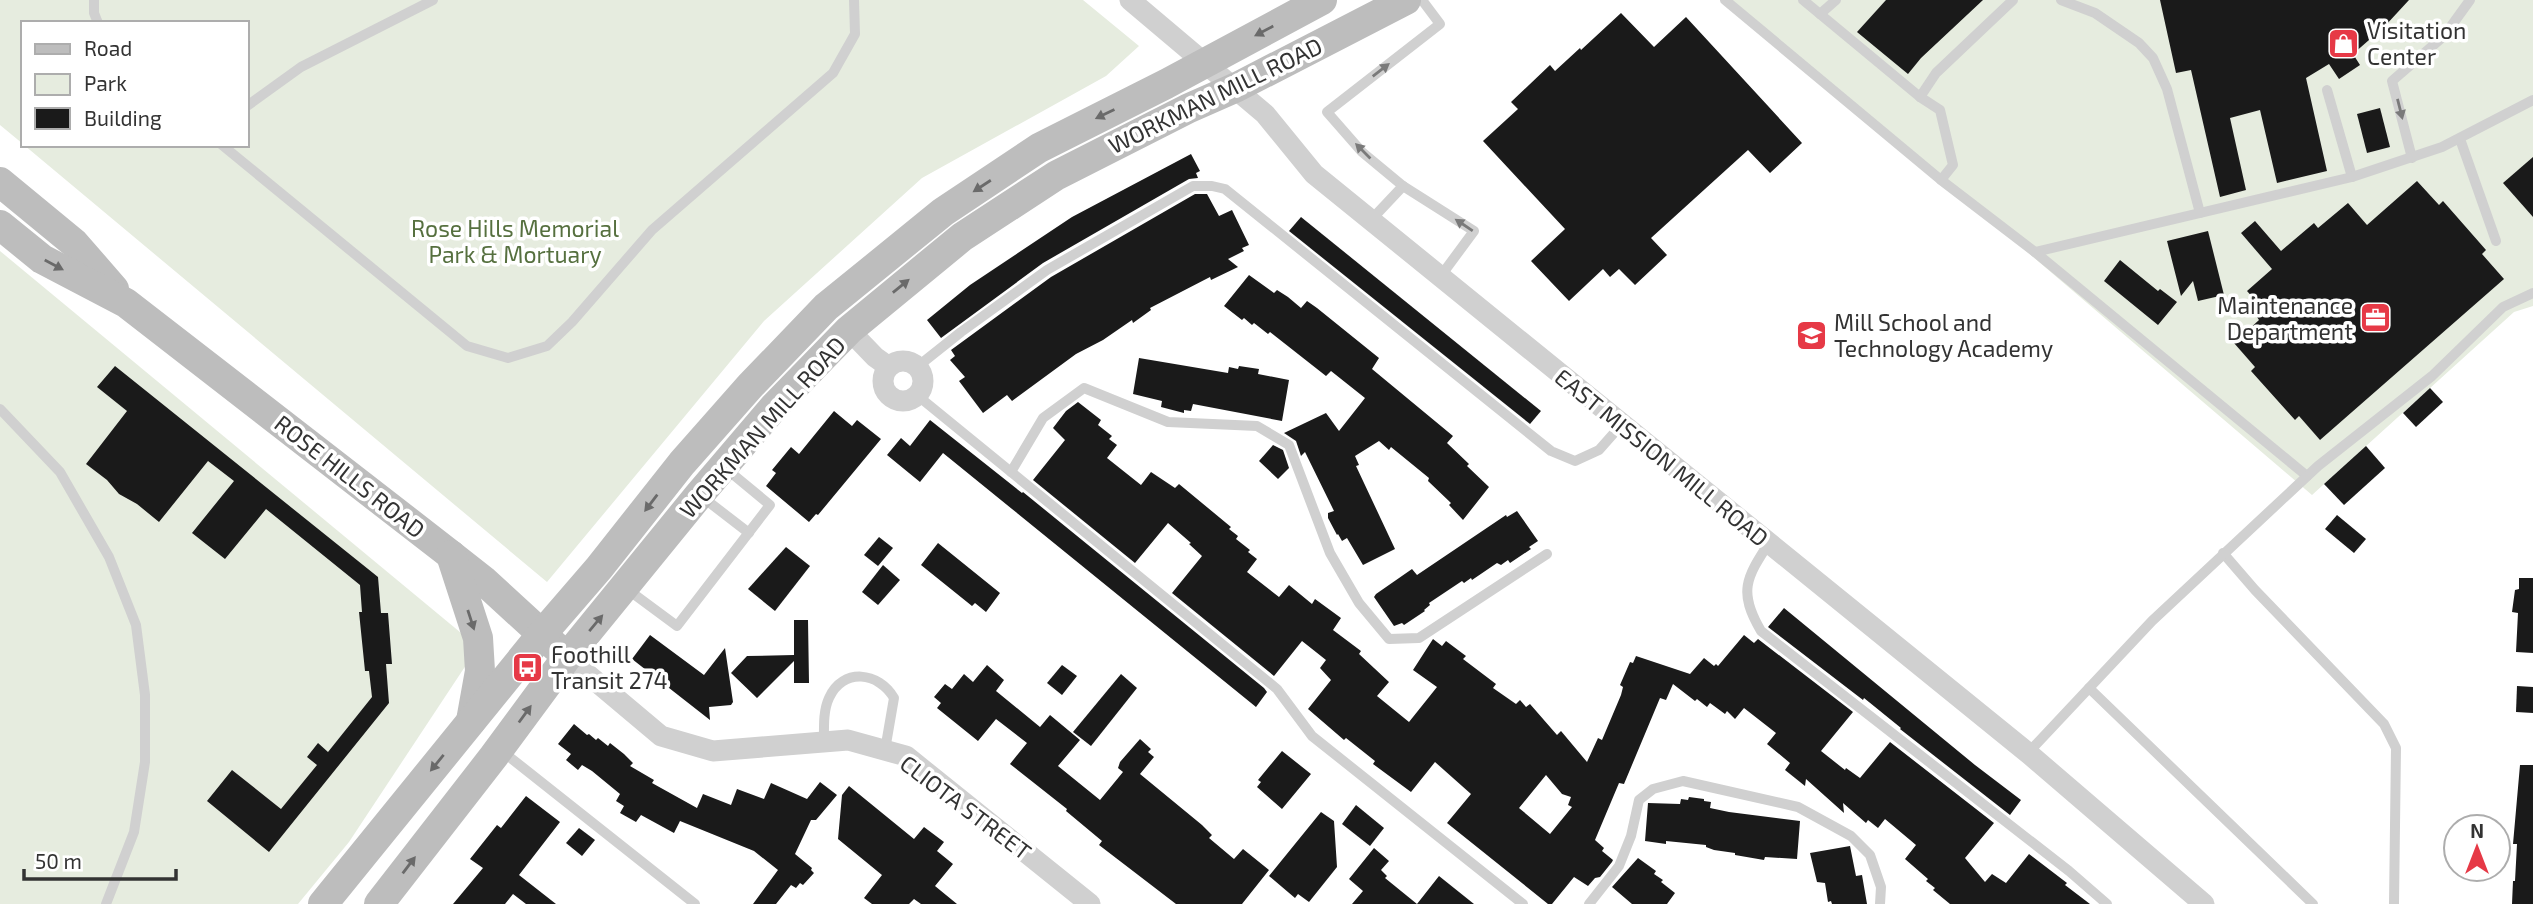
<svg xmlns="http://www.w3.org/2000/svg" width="2533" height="904" font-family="'Exo 2',sans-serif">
<rect width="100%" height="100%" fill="#fff"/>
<g fill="#e6ecdf">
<polygon points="0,0 1083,0 1139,46 1106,76 922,178 764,321 547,582 24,145 247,145 247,23 23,23 23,144 0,125"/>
<polygon points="1732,0 2533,0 2533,306 2514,312 2312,495"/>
<polygon points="0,251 478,647 349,842 298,904 0,904"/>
</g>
<g fill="#1a1a1a" fill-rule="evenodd">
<polygon points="1886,0 1983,0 1921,58 1908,74 1857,32"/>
<polygon points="2160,0 2409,0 2385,26 2353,54 2360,65 2339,79 2329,64 2306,78 2327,171 2277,183 2260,110 2230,118 2246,190 2220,197 2191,70 2176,73"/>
<polygon points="1621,13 1654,47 1686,17 1802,143 1770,173 1748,150 1651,238 1667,255 1635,285 1619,269 1610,277 1603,269 1569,301 1531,261 1565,229 1483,141 1518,109 1511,102 1550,65 1555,71 1580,48 1581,50"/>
<polygon points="2380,108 2390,147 2367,153 2357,114"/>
<polygon points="1191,154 1200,171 1196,173 1198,178 1189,179 1043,263 941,338 927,320 970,285 1072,217"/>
<polygon points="2533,157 2533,217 2503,183"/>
<polygon points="2417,181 2439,205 2443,201 2486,250 2482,254 2504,279 2320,440 2299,416 2295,420 2251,371 2255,367 2234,343 2259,320 2257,317 2264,310 2247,291 2272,269 2241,233 2255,221 2281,251 2314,223 2318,228 2348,203 2367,225"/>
<polygon points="1195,194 1207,194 1219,216 1232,210 1249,245 1242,248 1244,251 1228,259 1238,267 1211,280 1210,277 1150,308 1151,310 1133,323 1132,320 1103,340 1076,354 1012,401 1007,395 983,413 959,381 965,377 950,360 955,356 951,350 1051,277"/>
<polygon points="1301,217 1541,411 1530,424 1289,231"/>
<polygon points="2208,231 2224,295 2198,301 2193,281 2181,296 2167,241"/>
<polygon points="2120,260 2158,291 2160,289 2177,302 2158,325 2104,281"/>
<polygon points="1249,275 1274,293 1277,290 1288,297 1301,308 1307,301 1317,308 1379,358 1372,369 1453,436 1447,443 1469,464 1467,466 1489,487 1463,520 1449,505 1451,503 1428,481 1429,478 1391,447 1389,450 1379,441 1355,456 1359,465 1356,466 1395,549 1363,565 1347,538 1342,541 1338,534 1337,535 1328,518 1328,513 1334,511 1305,452 1301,456 1296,441 1284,433 1326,413 1339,431 1365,398 1331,371 1326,376 1270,332 1268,334 1254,323 1252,325 1244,318 1242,320 1224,306"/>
<polygon points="1139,358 1228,373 1229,367 1238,369 1239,366 1259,369 1258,374 1289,380 1282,421 1193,404 1191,411 1184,410 1184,413 1161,407 1162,401 1133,394"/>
<polygon points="115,366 378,577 381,613 388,613 392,664 386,664 389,703 269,852 207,801 232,770 281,809 317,765 307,757 318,743 328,752 372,697 369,671 365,671 359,612 362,612 360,585 266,509 225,559 192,533 234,481 208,461 159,522 137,504 119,494 107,480 86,464 127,411 97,387"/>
<polygon points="2430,388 2443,402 2416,427 2403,413"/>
<path d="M1078,402L1101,420L1098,425L1112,436L1109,439L1117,445L1107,458L1141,485L1151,472L1175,488L1179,484L1231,527L1229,529L1238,536L1236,539L1250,550L1248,552L1257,559L1247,572L1279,597L1289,585L1312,604L1315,599L1341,618L1333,630L1361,651L1359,654L1389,682L1377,696L1409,722L1437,687L1413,670L1433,639L1442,646L1446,641L1466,656L1463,659L1496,684L1493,688L1516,704L1520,700L1526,707L1530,704L1557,735L1561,731L1587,762L1598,738L1602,740L1621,695L1623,687L1620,685L1630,662L1633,663L1636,656L1690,674L1704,658L1714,666L1716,664L1718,666L1744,635L1754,643L1758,639L1853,712L1821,751L1845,770L1846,768L1860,778L1890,742L1994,823L1965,858L1985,882L1992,874L2006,883L2029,854L2067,883L2065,885L2090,904H1950L1933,890L1935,888L1926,881L1928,879L1905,859L1916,845L1885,819L1878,828L1868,820L1866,823L1843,803L1844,813L1806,779L1805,786L1785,770L1790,763L1767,744L1776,733L1744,708L1735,719L1727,711L1725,714L1710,703L1707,707L1697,699L1695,701L1673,684L1666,700L1660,698L1624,784L1619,783L1595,840L1604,848L1602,851L1613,860L1612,862L1600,877L1595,878L1588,886L1574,877L1552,904H1548L1447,823L1471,794L1435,762L1411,792L1373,764L1375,761L1346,738L1344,740L1308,709L1331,680L1320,668L1326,660L1302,641L1274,676L1172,593L1202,556L1189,544L1191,543L1168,523L1135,563L1033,480L1065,440L1053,428L1066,411ZM1546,775L1562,794L1571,797L1568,805L1572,807L1550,834L1519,808Z"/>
<polygon points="834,411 852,426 857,420 881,439 818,515 816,514 809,522 766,486 776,473 772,470 791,447 799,454"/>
<polygon points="930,420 1022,493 1023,492 1264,688 1267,692 1256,707 943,453 920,482 887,455 901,438 910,446"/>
<polygon points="1273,445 1283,450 1289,468 1278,479 1259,461"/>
<polygon points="2366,446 2385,468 2344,505 2324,484"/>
<polygon points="1517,511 1538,541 1529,547 1531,549 1510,563 1508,560 1501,565 1497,563 1472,580 1471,578 1464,583 1462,581 1429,603 1430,605 1424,610 1425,611 1404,625 1402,623 1394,626 1374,597 1376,594 1412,569 1417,575 1506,515 1507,517"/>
<polygon points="2337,515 2366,539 2354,553 2325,529"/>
<polygon points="879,537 893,548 878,566 864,555"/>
<polygon points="938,543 1000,593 986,612 975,603 972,606 921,565"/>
<polygon points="786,547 810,566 775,611 748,589"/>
<polygon points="883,565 900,580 878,605 862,592"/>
<polygon points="2519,578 2533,578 2533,653 2516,652 2518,613 2512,612 2515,590 2519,589"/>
<polygon points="1784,608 1975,765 2021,800 2010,815 1900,729 1901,728 1864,698 1863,700 1768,627"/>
<polygon points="794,620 808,620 809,683 794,683 794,661 757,698 731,673 747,656 794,655"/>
<polygon points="650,635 704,675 725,648 733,702 731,705 709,707 710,720 632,659"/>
<polygon points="987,665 1004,680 996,691 1040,727 1050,715 1080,740 1058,766 1100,800 1123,772 1118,768 1120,762 1140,739 1151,749 1148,752 1154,757 1140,774 1202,825 1212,835 1209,838 1234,859 1243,849 1269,870 1242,904 1176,904 1099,845 1102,841 1066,811 1067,809 1010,764 1027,743 996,719 978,741 937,708 941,703 934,697 945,684 952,689 964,674 973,682"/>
<polygon points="1062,665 1077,676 1062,695 1047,683"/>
<polygon points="1121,674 1137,688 1091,746 1073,732"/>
<polygon points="2517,686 2533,687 2533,713 2516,712"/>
<polygon points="574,724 587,735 589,734 596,740 598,738 608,746 610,743 624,754 633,763 630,766 654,780 652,783 697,808 703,794 731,805 737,789 764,799 771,783 807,799 820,782 837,795 816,820 811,820 795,854 812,868 811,870 814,873 803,885 800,883 796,888 791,885 776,904 753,904 778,870 754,851 680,821 674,833 641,815 636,822 620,813 624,806 616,801 620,794 592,771 582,765 578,770 566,760 571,754 558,744"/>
<polygon points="1282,751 1311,774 1282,809 1257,787 1261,782 1258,780"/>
<polygon points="2520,765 2533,765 2533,904 2512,904 2513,881 2515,881 2517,844 2513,844"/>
<polygon points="849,786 914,839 924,827 944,842 937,851 953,864 935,886 957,904 921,904 914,899 909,904 872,904 864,898 882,875 838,839 842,795"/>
<polygon points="526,796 560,822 519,875 556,904 526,904 513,894 505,904 453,904 483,868 470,859 497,825 501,828"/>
<polygon points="1689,797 1704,799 1704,801 1711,802 1710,808 1729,812 1800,821 1797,859 1765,857 1764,860 1735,855 1735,853 1714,850 1706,847 1706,845 1666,841 1666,844 1645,841 1648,803 1680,804 1681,799 1688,800"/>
<polygon points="1356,805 1384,828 1370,846 1342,824"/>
<polygon points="1321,812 1334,821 1337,867 1309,902 1298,894 1295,898 1269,876"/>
<polygon points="579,828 595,840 582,856 566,843"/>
<polygon points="1850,846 1856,876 1862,875 1867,904 1832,904 1831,901 1828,902 1825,883 1817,882 1810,853"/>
<polygon points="1374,848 1389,861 1381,870 1387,876 1385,878 1417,904 1439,876 1474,904 1352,904 1363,891 1349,879"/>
<polygon points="1638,858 1656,871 1654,874 1663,880 1661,882 1675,893 1667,904 1632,904 1612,887"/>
</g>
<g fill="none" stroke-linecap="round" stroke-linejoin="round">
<g stroke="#d0d0d0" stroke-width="10">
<polyline points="94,0 94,13 98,23"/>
<polyline points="1422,0 1440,24 1327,112 1362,152 1403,186 1474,231 1440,277"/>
<polyline points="1725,0 1941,180"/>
<polyline points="1803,0 1920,97 1940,110 1953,165 1941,180 2035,252 2307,476"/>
<polyline points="2061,0 2095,13 2139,43 2153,58 2167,89 2200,213"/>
<polyline points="1820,14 1836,0"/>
<polyline points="2327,90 2352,177"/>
<polyline points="1920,97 1936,73 2013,0"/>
<polyline points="247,106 301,67 433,0"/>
<polyline points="2460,139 2496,241"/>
<polyline points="222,145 467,346 508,358 547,346 572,322 652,230 833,73 855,34 854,0"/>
<polyline points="2412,158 2392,81 2444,36 2470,0"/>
<polyline points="1371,220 1403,186"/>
<polyline points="2035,252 2352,177 2442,147 2533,100"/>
<polyline points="917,367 961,332 1047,270 1193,186 1212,186 1225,189 1551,451 1575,461 1599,450 1622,424"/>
<polyline points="918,396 1277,689 1312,736 1523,904"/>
<polyline points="0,409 60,472 109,557 136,625 145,695 145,762 134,832 106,904"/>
<polyline points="1011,472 1043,418 1084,388 1168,422 1257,426 1289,445 1330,553 1359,603 1389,639 1419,638 1547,554"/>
<polyline points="701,496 749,533"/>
<path d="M1769,543C1746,578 1738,592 1761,631L2069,871L2107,904"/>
<polyline points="2223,553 2255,590 2384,724 2396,748 2394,904"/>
<polyline points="627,589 677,626 770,505 724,467"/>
<polyline points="2089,688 2313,904"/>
<path d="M824,742C824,727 823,711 829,698C843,667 879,672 894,698L885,750"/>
<polyline points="502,751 695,904"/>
<polyline points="2028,753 2152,621 2318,466 2432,376 2503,307 2533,293"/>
<polyline points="1589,904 1619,866 1631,836 1639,800 1653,789 1683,781 1798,807 1851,836 1870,855 1881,887 1880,904"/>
</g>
<g stroke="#d0d0d0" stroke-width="21">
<polyline points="1130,0 1265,114 1314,174 2028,753 2204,904"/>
<polyline points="849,330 875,357 889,367"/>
<circle cx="903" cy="381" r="20"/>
<polyline points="567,657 661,736 713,751 848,740 906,756 1090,904"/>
</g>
<g stroke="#bdbdbd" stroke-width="30">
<polyline points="0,182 74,243 114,289"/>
<polyline points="0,225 42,259 126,303 451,555 484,581 556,647"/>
<polyline points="451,555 478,638 480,671 471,721"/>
<polyline points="323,904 542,634 599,568 682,463 750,386 826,307 943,212 1039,148 1166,84 1322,0"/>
<polyline points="379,904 494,756 567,657 699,495 774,407 849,330 962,237 1057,175 1187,109 1237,87 1406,0"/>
</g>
</g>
<defs><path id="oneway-solid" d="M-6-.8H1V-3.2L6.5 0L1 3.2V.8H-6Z" transform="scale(1.75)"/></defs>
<g fill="#6a6a6a">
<use href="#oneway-solid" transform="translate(1264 31) rotate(152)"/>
<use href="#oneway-solid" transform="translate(1105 114) rotate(154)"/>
<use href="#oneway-solid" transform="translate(982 186) rotate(147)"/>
<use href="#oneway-solid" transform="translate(54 265) rotate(28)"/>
<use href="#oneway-solid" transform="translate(901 286) rotate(-39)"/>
<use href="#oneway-solid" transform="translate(651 503) rotate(127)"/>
<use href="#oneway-solid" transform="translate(471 620) rotate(72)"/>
<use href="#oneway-solid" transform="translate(596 623) rotate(-50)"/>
<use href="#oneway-solid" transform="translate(525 714) rotate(-54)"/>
<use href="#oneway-solid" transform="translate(437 763) rotate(129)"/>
<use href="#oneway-solid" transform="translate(409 865) rotate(-53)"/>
</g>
<g fill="#7a7a7a">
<use href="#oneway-solid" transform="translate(1381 70) rotate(-38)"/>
<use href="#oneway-solid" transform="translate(2400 109) rotate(76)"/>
<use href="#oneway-solid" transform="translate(1363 151) rotate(-135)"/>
<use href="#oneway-solid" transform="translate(1464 225) rotate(-146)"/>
</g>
<defs>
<symbol id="shop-square" viewBox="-11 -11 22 22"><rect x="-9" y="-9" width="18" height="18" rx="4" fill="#e63946" stroke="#fff"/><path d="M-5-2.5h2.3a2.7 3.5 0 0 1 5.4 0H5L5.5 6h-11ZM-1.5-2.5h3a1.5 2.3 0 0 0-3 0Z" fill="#fff"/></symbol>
<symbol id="office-square" viewBox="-11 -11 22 22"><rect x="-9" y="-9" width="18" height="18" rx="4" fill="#e63946" stroke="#fff"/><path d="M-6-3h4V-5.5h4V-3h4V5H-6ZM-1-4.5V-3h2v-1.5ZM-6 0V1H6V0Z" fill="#fff"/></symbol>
<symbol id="school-square" viewBox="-11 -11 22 22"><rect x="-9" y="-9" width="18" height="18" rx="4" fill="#e63946" stroke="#fff"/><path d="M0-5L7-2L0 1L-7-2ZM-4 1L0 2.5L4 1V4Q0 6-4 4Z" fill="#fff"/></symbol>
<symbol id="bus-square" viewBox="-11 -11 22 22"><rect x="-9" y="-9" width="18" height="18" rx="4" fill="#e63946" stroke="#fff"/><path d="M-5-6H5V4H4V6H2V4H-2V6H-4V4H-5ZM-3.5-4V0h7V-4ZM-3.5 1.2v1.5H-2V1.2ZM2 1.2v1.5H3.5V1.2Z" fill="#fff"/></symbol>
</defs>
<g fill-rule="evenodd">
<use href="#shop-square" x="2326" y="26" width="35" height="35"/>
<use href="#office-square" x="2358" y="300" width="35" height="35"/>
<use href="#school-square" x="1794" y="318" width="35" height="35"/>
<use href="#bus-square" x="510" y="650" width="35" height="35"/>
</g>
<g text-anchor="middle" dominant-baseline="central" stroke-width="7" stroke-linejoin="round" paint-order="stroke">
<g font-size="23" fill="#333" stroke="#fff" text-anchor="start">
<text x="2367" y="30">Visitation<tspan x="2367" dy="26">Center</tspan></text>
<text x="2353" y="305" text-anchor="end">Maintenance<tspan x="2353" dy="26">Department</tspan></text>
<text x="1834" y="322">Mill School and<tspan x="1834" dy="26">Technology Academy</tspan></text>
<text x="551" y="654">Foothill<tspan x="551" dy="26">Transit 274</tspan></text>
</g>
<g font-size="23" fill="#333" stroke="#fff">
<text transform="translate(1215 95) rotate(-26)">WORKMAN MILL ROAD</text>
<text transform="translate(762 427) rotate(-48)">WORKMAN MILL ROAD</text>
<text transform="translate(1662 457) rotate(39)">EAST MISSION MILL ROAD</text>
<text transform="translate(350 476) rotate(38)">ROSE HILLS ROAD</text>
<text transform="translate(966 807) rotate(37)">CLIOTA STREET</text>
</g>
<g font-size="23" fill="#56703f" stroke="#fff">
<text x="515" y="228">Rose Hills Memorial<tspan x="515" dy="26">Park &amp; Mortuary</tspan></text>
</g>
</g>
<rect x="21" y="21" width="228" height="126" fill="#ffffff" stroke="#adadad" stroke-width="2"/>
<rect x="35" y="44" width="35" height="10" fill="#bdbdbd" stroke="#adadad" stroke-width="2"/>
<text x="84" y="56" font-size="21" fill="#333333">Road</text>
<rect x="35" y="74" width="35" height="21" fill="#e6ecdf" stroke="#adadad" stroke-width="2"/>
<text x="84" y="91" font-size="21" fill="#333333">Park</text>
<rect x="35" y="108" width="35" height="21" fill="#1a1a1a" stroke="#adadad" stroke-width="2"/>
<text x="84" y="126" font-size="21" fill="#333333">Building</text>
<g transform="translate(2477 848)"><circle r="33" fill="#ffffff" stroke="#adadad" stroke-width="2"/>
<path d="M0-5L12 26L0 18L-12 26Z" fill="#e63946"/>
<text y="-10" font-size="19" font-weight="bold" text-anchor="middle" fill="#333333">N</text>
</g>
<path d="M24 869v10h152v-10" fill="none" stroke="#333333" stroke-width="3.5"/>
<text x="35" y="869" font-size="21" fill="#333333" stroke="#ffffff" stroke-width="5" paint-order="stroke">50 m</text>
</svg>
